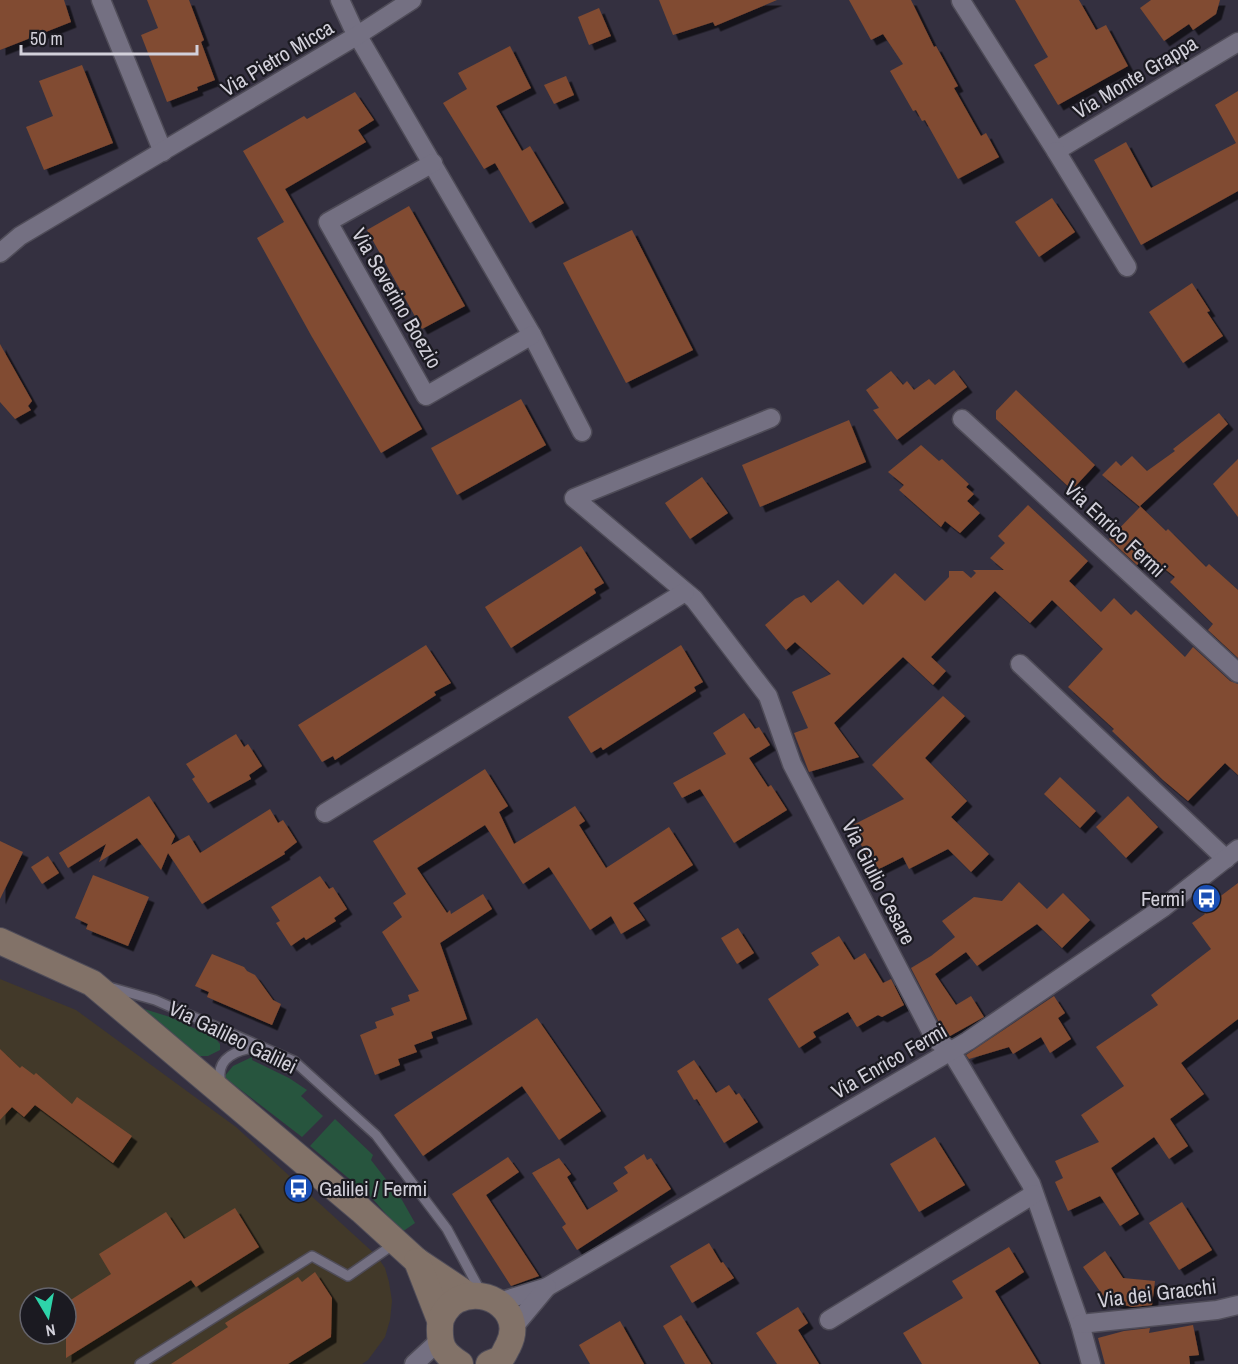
<svg xmlns="http://www.w3.org/2000/svg" width="1238" height="1364" font-family="'Archivo Narrow',sans-serif">
<defs>
<filter id="shadow"><feDropShadow dx="5.5" dy="5.5" stdDeviation="0" flood-color="#0009"/></filter>
</defs>
<rect width="100%" height="100%" fill="#343040"/>
<path fill="#423929" fill-rule="evenodd" d="M0,979L76,1010L236,1127L377,1256L385,1268L389,1282L392,1301L390,1320L385,1337L368,1360L362,1364H0ZM30,1298H66V1334H30Z"/>
<g fill="#27553e">
<polygon points="128,1004 170,1017 215,1038 220,1044 220,1050 208,1056 196,1056"/>
<polygon points="252,1057 252,1060 289,1078 307,1090 301,1096 323,1116 302,1137 224,1077 233,1066"/>
<polygon points="335,1119 373,1155 371,1160 402,1200 415,1223 402,1232 371,1197 310,1146"/>
</g>
<g fill="#814b31" filter="url(#shadow)">
<polygon points="0,0 64,0 71,22 0,50"/>
<polygon points="147,0 189,0 204,40 201,42 215,80 197,87 198,90 167,102 141,35 158,28"/>
<polygon points="659,0 777,0 715,26 713,22 673,35"/>
<polygon points="849,0 911,0 934,47 936,46 958,86 954,88 981,136 986,133 999,157 958,179 925,120 922,121 916,110 913,111 890,71 903,64 883,34 871,40"/>
<polygon points="1015,0 1079,0 1096,30 1106,25 1128,66 1058,105 1034,65 1048,57"/>
<polygon points="1151,0 1220,0 1216,14 1193,30 1189,24 1164,41 1140,8"/>
<polygon points="599,8 611,36 589,45 578,17"/>
<polygon points="510,46 531,88 496,106 522,151 530,146 564,203 530,223 495,163 484,169 443,103 467,89 458,73"/>
<polygon points="82,65 113,143 44,170 26,127 53,116 39,81"/>
<polygon points="566,76 574,95 554,104 544,85"/>
<polygon points="1238,91 1238,191 1141,245 1094,160 1126,142 1151,188 1236,143 1215,105"/>
<polygon points="355,92 374,120 358,130 366,142 285,189 422,429 381,453 312,337 257,238 284,222 243,151 304,116 307,119"/>
<polygon points="1052,198 1075,232 1039,257 1015,222"/>
<polygon points="409,206 465,306 422,329 367,230"/>
<polygon points="632,230 693,350 626,383 563,263"/>
<polygon points="1192,283 1210,311 1207,312 1223,336 1183,363 1149,312"/>
<polygon points="0,344 32,401 28,406 31,410 15,419 0,402"/>
<polygon points="954,370 967,387 897,440 873,410 879,408 866,390 891,371 903,385 907,381 914,390 929,379 935,385"/>
<polygon points="1016,390 1095,465 1072,490 996,419 996,411"/>
<polygon points="521,399 546,445 457,495 431,448"/>
<polygon points="1219,413 1228,424 1140,506 1166,531 1168,529 1206,567 1209,564 1238,590 1238,658 1208,630 1213,624 1170,582 1175,577 1147,555 1137,565 1109,539 1140,507 1102,475 1116,461 1121,466 1132,456 1147,471 1175,451 1173,449"/>
<polygon points="849,420 866,462 760,507 742,465"/>
<polygon points="921,445 939,461 942,459 969,484 966,487 974,494 967,501 980,513 960,533 945,521 941,527 899,490 904,485 888,472"/>
<polygon points="1238,459 1238,517 1213,484"/>
<polygon points="702,477 728,513 690,539 665,503"/>
<polygon points="1028,505 1088,561 1069,581 1101,612 1114,598 1131,615 1136,610 1185,657 1193,647 1230,681 1238,684 1238,775 1225,763 1188,801 1163,780 1112,731 1114,729 1068,687 1103,649 1052,600 1030,623 995,591 931,657 946,671 933,685 903,657 834,723 859,757 809,772 794,733 808,728 792,692 831,674 795,642 786,650 765,625 795,599 804,595 811,603 838,580 863,605 895,573 925,601 949,577 949,571 963,571 971,578 976,573 973,570 1004,570 990,558 1005,543 998,536"/>
<polygon points="581,546 604,583 594,589 596,593 511,648 485,607"/>
<polygon points="426,645 451,683 434,692 436,695 335,760 333,756 322,762 298,725"/>
<polygon points="681,645 703,682 694,687 696,691 603,750 601,747 591,753 568,717"/>
<polygon points="943,696 965,716 925,758 967,801 951,817 989,854 971,872 948,849 909,869 903,857 875,871 851,826 904,799 872,765"/>
<polygon points="744,713 755,729 759,727 770,745 749,758 768,787 771,785 787,810 734,843 700,789 682,798 673,783 726,754 713,733"/>
<polygon points="236,734 244,747 248,744 262,766 249,775 251,779 208,803 192,779 195,777 186,764"/>
<polygon points="485,769 508,806 499,812 514,844 575,806 585,821 579,825 606,868 669,827 693,865 633,903 645,920 621,934 611,916 590,930 549,867 523,884 485,825 417,868 447,913 450,910 451,914 483,894 492,909 440,943 467,1019 431,1032 433,1038 414,1045 417,1052 398,1059 400,1065 375,1075 360,1035 377,1028 375,1022 394,1015 391,1008 410,1001 408,995 419,991 382,932 402,917 393,903 406,894 373,841"/>
<polygon points="1060,777 1096,811 1080,828 1044,794"/>
<polygon points="149,796 175,836 171,845 189,835 200,853 270,809 278,823 283,820 297,842 284,852 285,854 202,904 168,853 161,870 137,838 99,862 106,844 68,868 59,853"/>
<polygon points="1128,796 1158,827 1126,858 1096,827"/>
<polygon points="0,841 23,852 0,899"/>
<polygon points="48,856 59,873 42,884 31,867"/>
<polygon points="93,875 149,897 128,946 86,929 88,924 75,918"/>
<polygon points="320,876 329,889 333,887 347,909 334,918 336,921 306,940 304,937 291,946 276,923 280,921 271,907"/>
<polygon points="1019,882 1047,909 1063,893 1090,920 1062,948 1037,924 977,966 966,952 935,974 956,1005 971,996 984,1017 950,1036 944,1032 911,968 931,956 955,937 942,921 974,897 1002,901"/>
<polygon points="1238,883 1238,1019 1181,1063 1204,1094 1170,1119 1188,1146 1169,1159 1154,1137 1111,1168 1139,1214 1120,1226 1100,1196 1068,1211 1055,1182 1063,1178 1055,1161 1099,1142 1081,1115 1124,1086 1096,1047 1158,1005 1151,995 1211,949 1192,923 1205,914 1202,910"/>
<polygon points="738,928 754,953 737,964 721,938"/>
<polygon points="839,936 854,960 865,953 883,983 891,979 904,1005 882,1017 878,1015 857,1027 848,1012 813,1032 816,1037 799,1048 768,999 819,965 811,953"/>
<polygon points="212,954 244,967 247,971 255,975 273,1000 281,1004 272,1025 207,997 209,992 195,986"/>
<polygon points="1054,996 1065,1013 1058,1018 1071,1039 1050,1053 1041,1037 1013,1054 1009,1047 969,1059 966,1055"/>
<polygon points="537,1018 601,1111 559,1140 522,1086 423,1156 394,1115"/>
<polygon points="0,1049 20,1068 22,1066 34,1075 36,1073 72,1104 77,1097 132,1136 113,1163 35,1105 24,1117 12,1107 0,1120"/>
<polygon points="694,1060 716,1093 729,1085 736,1095 739,1093 758,1122 724,1143 697,1099 694,1100 677,1071"/>
<polygon points="935,1137 965,1185 919,1212 890,1164"/>
<polygon points="644,1154 647,1160 651,1158 671,1189 577,1250 562,1227 566,1224 532,1173 559,1158 571,1174 567,1177 587,1210 618,1191 613,1183 628,1173 624,1167"/>
<polygon points="508,1157 519,1172 486,1195 539,1276 511,1286 452,1194"/>
<polygon points="1182,1202 1212,1250 1179,1270 1149,1223"/>
<polygon points="235,1208 259,1247 196,1287 191,1280 66,1358 66,1303 111,1274 99,1254 166,1212 184,1239"/>
<polygon points="709,1243 721,1263 723,1262 734,1278 692,1303 670,1266"/>
<polygon points="1009,1247 1024,1272 995,1291 1039,1364 922,1364 903,1333 963,1298 952,1281"/>
<polygon points="1105,1251 1123,1278 1155,1281 1152,1305 1132,1307 1106,1300 1083,1267"/>
<polygon points="315,1272 332,1298 331,1337 288,1364 171,1364 228,1327 225,1323 298,1277 302,1282"/>
<polygon points="798,1307 808,1323 798,1330 819,1364 777,1364 756,1333"/>
<polygon points="681,1315 711,1364 685,1364 663,1326"/>
<polygon points="620,1321 644,1364 590,1364 579,1345"/>
<polygon points="1193,1325 1199,1355 1189,1356 1190,1364 1105,1364 1098,1338 1124,1331 1150,1328 1149,1333"/>
</g>
<g fill="none" stroke-linecap="round" stroke-linejoin="round">
<defs>
<g id="lane">
<polyline points="109,987 155,1000 294,1061 376,1135 447,1229 482,1294"/>
<path d="M221,1083C214,1057 239,1049 261,1047"/>
<polyline points="140,1364 312,1256 348,1276 394,1244"/>
</g>
<g id="street">
<polyline points="101,0 163,152"/>
<polyline points="340,0 352,26 532,335 582,432"/>
<polyline points="961,1 1056,151 1238,42"/>
<polyline points="1056,151 1127,267"/>
<polyline points="433,163 328,222 426,396 532,335"/>
<polyline points="0,253 20,236 358,35 412,0"/>
<polyline points="771,418 574,498 694,599 768,696 792,764 935,1039 951,1051 1031,1184 1080,1324 1091,1364"/>
<polyline points="962,419 1238,673"/>
<polyline points="1020,664 1226,859"/>
<polyline points="325,813 685,592"/>
<polyline points="499,1302 547,1287 968,1041 1164,907 1238,849"/>
<polyline points="829,1320 1034,1194"/>
<polyline points="1080,1324 1217,1310 1238,1305"/>
<polyline points="512,1329 547,1287"/>
<polyline points="414,1364 440,1340"/>
</g>
<g id="secondary">
<polyline points="0,941 92,983 361,1210 417,1261 468,1295"/>
<polyline points="417,1261 440,1320"/>
<path d="M460,1364C443,1353 439,1346 440,1326C440,1316 448,1305 457,1300C489,1285 525,1313 508,1346C506,1349 504,1355 501,1358C498,1361 492,1362 489,1364"/>
</g>
</defs>
<use href="#lane" stroke="#4f4c58" stroke-width="12"/>
<use href="#street" stroke="#4f4c58" stroke-width="21"/>
<use href="#secondary" stroke="#4f4c58" stroke-width="28"/>
<use href="#lane" stroke="#747082" stroke-width="9"/>
<use href="#street" stroke="#747082" stroke-width="18"/>
<use href="#secondary" stroke="#827268" stroke-width="26"/>
</g>
<defs>
<symbol id="bus-disc" viewBox="-11 -11 22 22"><circle r="9.5" fill="#1a4fb4" stroke="#1b1a21"/><path d="M-5-6H5V4H4V6H2V4H-2V6H-4V4H-5ZM-3.5-4V0h7V-4ZM-3.5 1.2v1.5H-2V1.2ZM2 1.2v1.5H3.5V1.2Z" fill="#fff"/></symbol>
</defs>
<g fill-rule="evenodd">
<use href="#bus-disc" x="1190" y="882" width="33" height="33"/>
<use href="#bus-disc" x="282" y="1172" width="33" height="33"/>
</g>
<g text-anchor="middle" dominant-baseline="central" stroke-width="4.5" stroke-linejoin="round" paint-order="stroke">
<g font-size="21" fill="#d2d0da" stroke="#1b1a21">
<text transform="translate(277 58) rotate(-31)">Via Pietro Micca</text>
<text transform="translate(1135 77) rotate(-31)">Via Monte Grappa</text>
<text transform="translate(397 298) rotate(60)">Via Severino Boezio</text>
<text transform="translate(1115 529) rotate(43)">Via Enrico Fermi</text>
<text transform="translate(879 882) rotate(63)">Via Giulio Cesare</text>
<text transform="translate(233 1037) rotate(26)">Via Galileo Galilei</text>
<text transform="translate(889 1061) rotate(-30)">Via Enrico Fermi</text>
<text transform="translate(1157 1293) rotate(-7)">Via dei Gracchi</text>
</g>
<g font-size="21" fill="#d2d0da" stroke="#1b1a21" text-anchor="end">
<text x="1185" y="898">Fermi</text>
<text x="319" y="1188" text-anchor="start">Galilei / Fermi</text>
</g>
</g>
<g transform="translate(48 1316) rotate(170)"><circle r="28" fill="#1b1a21" stroke="#64636b" stroke-width="1.5"/>
<path d="M0-4.5L10 22L0 15L-10 22Z" fill="#2ed4aa"/>
<text y="-9" font-size="16" font-weight="bold" text-anchor="middle" fill="#d2d0da">N</text>
</g>
<path d="M21 45v9h176v-9" fill="none" stroke="#d2d0da" stroke-width="3"/>
<text x="30" y="45" font-size="18" fill="#d2d0da" stroke="#1b1a21" stroke-width="4.5" paint-order="stroke">50 m</text>
</svg>
